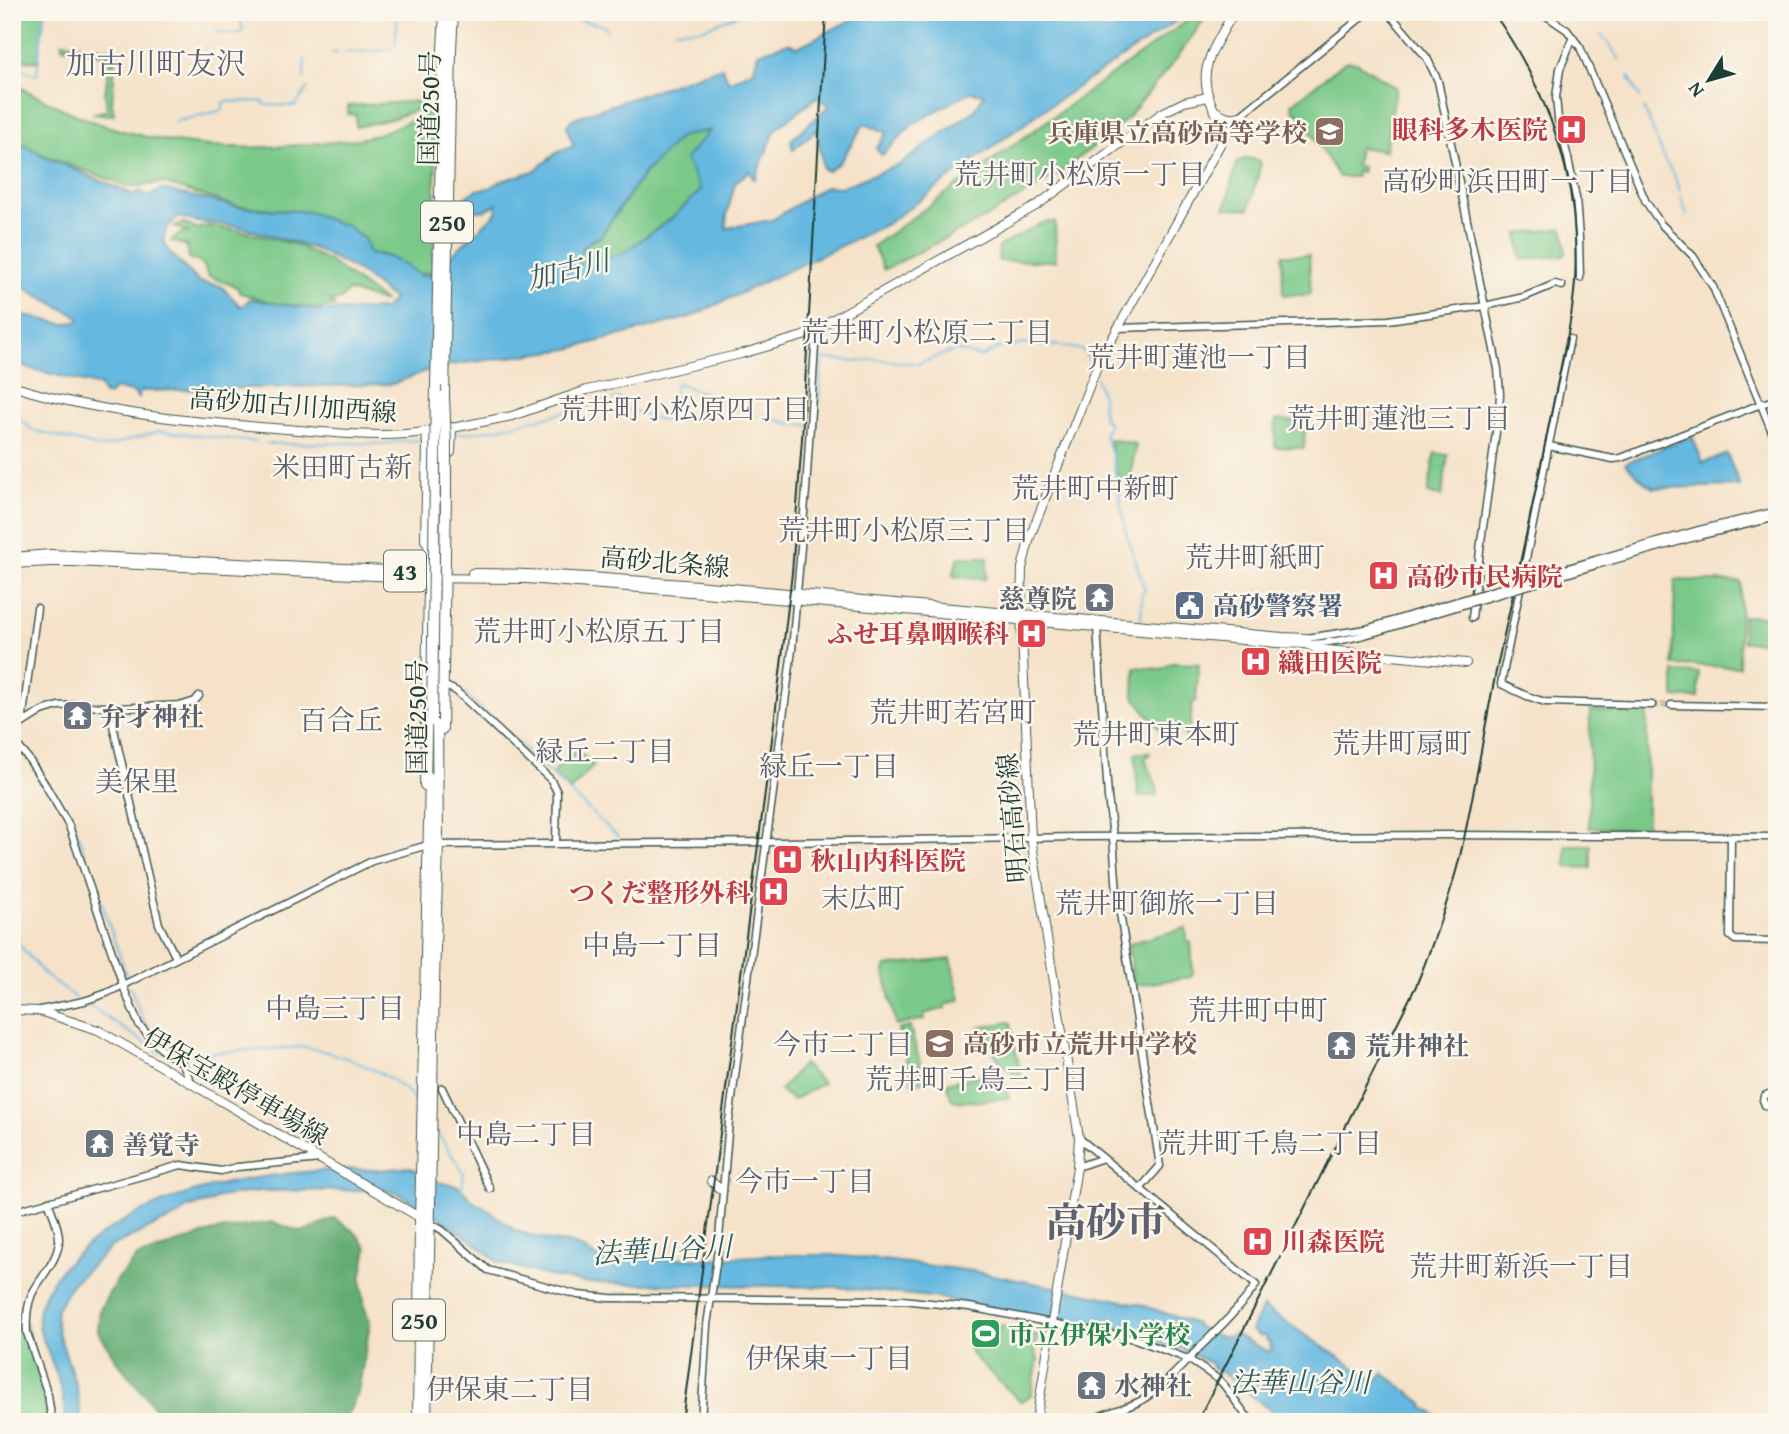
<svg xmlns="http://www.w3.org/2000/svg" width="1789" height="1434" font-family="'Gentium Book Plus','Noto Serif JP',serif">
<rect width="100%" height="100%" fill="#fbf7ec"/>
<filter id="ink" filterUnits="userSpaceOnUse"><feTurbulence type="fractalNoise" baseFrequency=".0143" numOctaves="2"/><feDisplacementMap in="SourceGraphic" scale="14" xChannelSelector="R" yChannelSelector="G"/><feConvolveMatrix kernelMatrix="1 2 1 2 8 2 1 2 1" color-interpolation-filters="sRGB"/></filter>
<filter id="wash" filterUnits="userSpaceOnUse"><feTurbulence type="fractalNoise" baseFrequency=".00686" numOctaves="4" result="noise"/><feDisplacementMap in="SourceGraphic" scale="28" xChannelSelector="R" yChannelSelector="G"/><feGaussianBlur stdDeviation="1.57" result="paint"/><feColorMatrix in="noise" values="0 0 0 0 0 0 0 0 0 0 0 0 0 0 0 0 0 1.4 0 .05"/><feComposite in="paint" operator="in"/></filter>
<g filter="url(#wash)">
<rect width="100%" height="100%" fill="#f5e2c9"/>
<g fill="#7ac989" stroke="#4c835e" stroke-width="2">
<polygon points="22,12 45,12 38,62 15,59"/>
<polygon points="1199,12 1209,12 1177,58 1125,121 1060,173 989,216 884,270 873,246"/>
<polygon points="62,42 116,50 112,103 114,115 92,114 107,110 105,94 110,56 62,47"/>
<path d="M1346,61L1357,62L1396,88L1385,151L1359,147L1356,165L1362,167V172L1356,171V177H1339L1300,115C1294,112 1292,110 1292,104Z"/>
<path d="M12,83C37,96 62,110 89,120C159,146 235,152 309,144C328,142 349,142 368,137C388,132 416,117 437,109L433,272L418,274C402,262 388,253 367,253L363,237L355,234L346,225L337,223L308,212L237,206L162,183L130,187L47,157L12,138Z"/>
<polygon points="423,101 424,107 391,119 356,127 356,115 348,114 348,106"/>
<path d="M711,130L686,159L702,190L672,218L623,253L577,265C579,251 586,240 599,238L644,173L680,136Z"/>
<polygon points="1247,158 1259,161 1261,164 1249,209 1225,208 1237,162"/>
<polygon points="1044,222 1055,222 1056,261 998,261 999,246"/>
<polygon points="184,223 196,229 207,226 237,230 297,245 329,261 385,302 348,291 340,300 330,301 335,306 320,309 273,303 240,293 237,287 208,276 203,264 189,258 187,246 171,241 183,232 190,233 174,226"/>
<polygon points="1562,228 1564,231 1566,253 1564,255 1521,260 1518,234"/>
<polygon points="1282,255 1309,255 1311,293 1309,295 1285,295 1283,293"/>
<polygon points="1276,420 1305,422 1304,448 1275,447"/>
<polygon points="1109,439 1136,444 1128,490 1120,490"/>
<polygon points="1435,453 1448,455 1442,496 1428,494"/>
<polygon points="961,557 988,557 986,579 953,576 958,558"/>
<polygon points="1675,580 1741,582 1739,667 1673,665"/>
<polygon points="1743,616 1769,617 1768,642 1743,642"/>
<polygon points="1171,663 1199,664 1196,700 1192,704 1190,728 1188,729 1188,736 1185,736 1184,731 1168,732 1165,730 1162,732 1134,697 1135,667 1162,669"/>
<polygon points="1674,672 1699,673 1698,698 1674,697"/>
<polygon points="1590,710 1647,714 1647,829 1589,828"/>
<polygon points="576,749 594,765 570,791 552,774"/>
<polygon points="1137,753 1150,753 1145,759 1158,789 1156,796 1138,796 1135,755"/>
<polygon points="1566,845 1591,845 1591,868 1566,867"/>
<polygon points="1186,928 1187,942 1191,942 1193,975 1190,977 1137,985 1134,984 1128,946 1131,943"/>
<polygon points="951,959 960,1000 945,1005 946,1008 924,1014 924,1019 896,1026 884,972 886,966"/>
<polygon points="1009,1022 1011,1023 1021,1078 1019,1079 1001,1063 979,1030 979,1027"/>
<polygon points="910,1027 925,1081 913,1085 898,1030"/>
<polygon points="803,1064 823,1083 793,1100 780,1090"/>
<path d="M1001,1070L1009,1098C998,1099 959,1105 952,1099C949,1096 948,1087 947,1083Z"/>
<polygon points="25,1322 48,1401 48,1422 12,1422 12,1329"/>
<polygon points="1001,1326 1038,1335 1035,1352 1038,1360 1031,1395 1022,1401 1020,1401 972,1355 970,1349 989,1330 992,1331 996,1327"/>
</g>
<polygon fill="#63ad75" stroke="#417554" stroke-width="2" points="335,1218 356,1233 367,1248 361,1279 365,1309 370,1323 358,1393 344,1422 161,1422 149,1400 118,1363 98,1331 100,1309 116,1281 137,1257 214,1231 272,1222 302,1232"/>
<g fill="#65b8e0" stroke="#427a8a" stroke-width="2" fill-rule="evenodd">
<path d="M867,12H1190L1046,108L887,224L690,317L569,349L436,367L393,384L142,391L139,394V398L136,396L135,393L115,388L109,395L104,394L100,386L12,364V313L64,324L79,321V317L26,289L12,279V138L43,156L134,195L139,191L150,196L161,189L238,207L310,212L338,224L347,225L356,234L364,238L369,254C390,254 404,263 420,276L431,275L496,213L497,204L483,211L471,210L465,197L476,190L490,188L501,181L534,171L558,152L574,146L569,134L567,125L574,118L722,67L729,82L754,70L758,53L788,43L798,47ZM970,92L984,94L975,110L901,164L841,187L826,186L772,220L726,228L727,214L735,183L749,171L754,180L776,129L817,97L829,106L791,140L793,150L817,130L823,169L828,171L840,162L864,124L887,132L876,149L882,155L913,124ZM710,130L685,159L701,190L672,218L623,253L578,264C579,251 586,240 599,238L644,173L680,137ZM178,217L198,222L237,226L316,249L358,271L393,299L385,309L323,311L250,299L241,307L221,286L199,282L169,252L163,239L167,227Z"/>
<polygon points="1692,436 1703,463 1727,454 1740,486 1654,488 1646,484 1625,463"/>
<path d="M409,1167L441,1183L458,1186L476,1204L483,1206L516,1231L550,1241L568,1243L580,1247L596,1257L611,1259L721,1258L773,1255H831L882,1260L973,1271L1139,1304L1196,1324V1326C1208,1331 1222,1342 1234,1334L1269,1352L1272,1348L1269,1345L1270,1342L1266,1340V1337L1262,1335L1260,1337L1251,1330L1263,1307L1375,1381L1383,1373L1423,1403V1407L1439,1417L1454,1422H1285L1223,1373L1212,1368V1364L1176,1346L1174,1348L1133,1334L940,1298L836,1287L587,1283L552,1277L498,1262L472,1241L441,1219L397,1193L381,1190L260,1191L218,1197L211,1202L186,1208L181,1215L145,1230L112,1246L72,1284L57,1308L56,1318L58,1332L76,1385L82,1422H65C65,1403 60,1383 53,1365C47,1348 35,1328 39,1309C47,1281 67,1261 90,1243C165,1186 259,1173 351,1169C360,1169 368,1170 377,1170C388,1170 399,1168 409,1167Z"/>
</g>
<g fill="none" stroke-linecap="round" stroke-linejoin="round">
<g stroke="#65b8e0" stroke-width="2">
<polyline points="547,12 562,19 580,20 605,26 607,31"/>
<polyline points="675,30 702,29 745,12"/>
<polyline points="217,32 232,34 242,32 243,29 238,12"/>
<polyline points="1601,35 1609,44 1620,60"/>
<path d="M344,52C361,51 381,54 395,46L398,12"/>
<polyline points="332,53 337,53"/>
<polyline points="16,68 37,75 43,21 45,12"/>
<polyline points="1629,76 1640,98"/>
<polyline points="304,78 305,59"/>
<polyline points="1644,108 1666,163 1674,175 1680,191"/>
<polyline points="174,122 223,110 223,102 263,101 265,105 295,106 308,88"/>
<polyline points="1681,197 1687,215"/>
<polyline points="1096,378 1102,397 1103,417 1109,424 1104,436 1112,454 1126,532 1145,590 1142,594 1141,620"/>
<polyline points="718,399 753,415"/>
<polyline points="12,415 18,417 32,430 99,447 109,446 160,431 256,442"/>
<polyline points="762,416 796,425 809,425"/>
<path d="M814,425H817L822,359C838,358 858,365 872,359L917,364L956,350L980,357L999,348L1026,344L1064,346L1082,350L1091,362L1093,369"/>
<path d="M455,434C511,430 564,411 618,398L622,400L624,408L664,421L677,383L709,395"/>
<polyline points="266,444 356,443 380,444 425,439"/>
<polyline points="464,693 618,837"/>
<polyline points="12,733 29,754"/>
<polyline points="38,768 67,811 76,828 128,980"/>
<polyline points="12,934 15,938"/>
<polyline points="18,943 44,974 77,999"/>
<polyline points="130,986 140,1013 152,1035"/>
<polyline points="85,1003 159,1052"/>
<path d="M160,1053L166,1044L183,1053L188,1054L303,1047C338,1052 396,1074 417,1102"/>
<polyline points="435,1130 464,1173 462,1189 460,1192"/>
<polyline points="12,1323 20,1314"/>
</g>
</g>
</g>
<g filter="url(#ink)">
<g fill="none" stroke-linecap="round" stroke-linejoin="round">
<polyline stroke="#cac1ab" stroke-width="6" stroke-dasharray="6 3" stroke-linecap="butt" points="1652,705 1671,705"/>
<defs>
<g id="minor">
<polyline points="1388,12 1427,58 1438,81 1498,369 1500,394 1499,410 1481,542 1472,618"/>
<polyline points="1541,12 1567,30 1580,47 1646,202 1661,224 1693,256 1713,287 1777,444"/>
<polyline points="1573,37 1560,69 1556,97 1558,119 1568,158 1576,198 1579,238 1580,278"/>
<polyline points="1227,132 1240,116 1368,12"/>
<polyline points="1117,328 1388,320 1485,306 1524,297 1555,284 1562,286"/>
<polyline points="1570,339 1501,684 1527,696 1545,702 1652,705"/>
<polyline points="1549,446 1613,459 1621,458 1761,404 1777,399"/>
<polyline points="1595,560 1699,530 1777,511"/>
<polyline points="1596,565 1702,535 1777,517"/>
<polyline points="1097,628 1108,797 1113,837 1117,894 1160,1166 1140,1189"/>
<polyline points="1307,638 1366,629 1434,608"/>
<path d="M1309,644C1352,642 1394,626 1436,613"/>
<polyline points="443,685 456,691 467,701 551,780 557,792 556,843"/>
<polyline points="1671,705 1777,707"/>
<polyline points="109,708 159,924 176,958"/>
<polyline points="24,722 23,715 37,608"/>
<polyline points="12,730 42,711 58,706 77,705 117,708 183,705 195,701 199,696"/>
<polyline points="12,739 28,758 46,786 69,826 125,991 139,1025 164,1052 182,1062 192,1084"/>
<polyline points="1731,837 1730,936 1735,940 1777,941"/>
<polyline points="40,1010 84,1001 107,993 372,861 428,845 786,842 1077,837 1449,835 1777,837"/>
<polyline points="442,1088 490,1189"/>
<polyline points="1777,1088 1773,1092 1764,1096 1763,1100 1765,1105 1769,1107 1777,1105"/>
<path d="M1079,1138L1256,1285C1239,1309 1219,1328 1198,1349C1181,1367 1163,1387 1142,1400C1125,1410 1104,1412 1087,1422"/>
<polyline points="1077,1167 1103,1158"/>
<path d="M48,1201C52,1213 59,1226 59,1239C59,1260 41,1276 32,1294C27,1306 26,1319 27,1333L48,1395L52,1422"/>
<polyline points="12,1212 181,1165 221,1171 237,1167 320,1159"/>
<polyline points="430,1223 442,1230 488,1270 578,1295 610,1298 902,1300 969,1307 1135,1339 1188,1359 1218,1379 1224,1385 1245,1414 1253,1422"/>
<polyline points="701,1422 707,1325 718,1250 729,1121 792,650 806,490 816,330"/>
</g>
<g id="major">
<path d="M1218,112C1225,117 1232,119 1240,116"/>
<path d="M12,386C100,414 195,422 287,429C335,433 383,439 431,431"/>
<polyline points="447,429 512,416 587,390 741,354 803,336 1036,206 1162,113 1184,102 1208,97"/>
<polyline points="12,557 51,554 428,572"/>
<polyline points="12,564 50,562 73,562 418,578 527,579 815,602 1277,643 1306,644 1317,649 1466,663"/>
<path d="M472,573C548,573 622,579 697,585C752,590 807,594 862,600L1283,637L1307,638L1306,644"/>
<polyline points="12,1010 39,1011 98,1030 192,1084 424,1220"/>
<polyline points="711,1181 720,1189"/>
<path d="M1036,1422L1077,1167L1079,1138L1031,838L1021,613L1022,568L1030,537L1098,364L1227,132C1192,78 1204,64 1234,12"/>
</g>
<g id="highway">
<polyline points="436,386 443,49 445,12"/>
<polyline points="444,396 451,49 453,12"/>
<polyline points="450,452 451,428"/>
<polyline points="426,540 428,445 427,432"/>
<polyline points="442,729 446,495"/>
<polyline points="425,785 429,589 427,572 430,534"/>
<polyline points="418,1422 420,1221 430,778"/>
<polyline points="426,1422 434,983 438,844 437,721"/>
</g>
</defs>
<use href="#minor" stroke="#3f564a" stroke-width="9"/>
<use href="#major" stroke="#3f564a" stroke-width="10"/>
<use href="#highway" stroke="#3f564a" stroke-width="12"/>
<use href="#minor" stroke="#fff" stroke-width="6"/>
<use href="#major" stroke="#fff" stroke-width="8"/>
<use href="#highway" stroke="#fff" stroke-width="10"/>
<g stroke="#1f3d34" stroke-width="2">
<polyline points="682,1422 774,724 792,573 802,439 826,12"/>
<path d="M1197,1422L1416,986C1433,944 1449,900 1460,856C1476,789 1485,720 1500,653C1518,574 1535,495 1551,415C1558,378 1569,339 1573,301C1576,280 1576,258 1575,238C1572,154 1540,80 1493,12"/>
</g>
<defs>
<g id="minor-bridge">
<polyline points="1434,608 1595,560"/>
<polyline points="1436,613 1596,565"/>
</g>
<g id="highway-bridge">
<polyline points="444,396 446,444 446,495"/>
<polyline points="432,721 436,386"/>
</g>
</defs>
<use href="#minor-bridge" stroke="#3f564a" stroke-width="9" stroke-linecap="butt"/>
<use href="#highway-bridge" stroke="#3f564a" stroke-width="12" stroke-linecap="butt"/>
<use href="#minor-bridge" stroke="#fff" stroke-width="6"/>
<use href="#highway-bridge" stroke="#fff" stroke-width="10"/>
</g>
</g>
<defs>
<symbol id="hospital-square" viewBox="-11 -11 22 22"><rect x="-9" y="-9" width="18" height="18" rx="4" fill="#e0444e" stroke="#fbf7ec"/><path d="M-5-5h3v3.5h4V-5h3V5h-3V1.5h-4V5h-3Z" fill="#fff"/></symbol>
<symbol id="school-square" viewBox="-11 -11 22 22"><rect x="-9" y="-9" width="18" height="18" rx="4" fill="#8d6e63" stroke="#fbf7ec"/><path d="M0-5L7-2L0 1L-7-2ZM-4 1L0 2.5L4 1V4Q0 6-4 4Z" fill="#fff"/></symbol>
<symbol id="temple-square" viewBox="-11 -11 22 22"><rect x="-9" y="-9" width="18" height="18" rx="4" fill="#6b7280" stroke="#fbf7ec"/><path d="M0-6L5-2H3V0L6.5 2.5H4V6H1.5V3h-3V6H-4V2.5H-6.5L-3 0V-2H-5Z" fill="#fff"/></symbol>
<symbol id="civic-square" viewBox="-11 -11 22 22"><rect x="-9" y="-9" width="18" height="18" rx="4" fill="#5c6f8a" stroke="#fbf7ec"/><path d="M-.6-6.5H3V-4.5H.6V-3L4-1V1h2V6H-6V1h2V-1L-.6-3ZM-1.2 2.5V6h2.4V2.5Z" fill="#fff"/></symbol>
<symbol id="stadium-square" viewBox="-11 -11 22 22"><rect x="-9" y="-9" width="18" height="18" rx="4" fill="#2e9e5b" stroke="#fbf7ec"/><path d="M0-5a6.5 5 0 1 0 0 10a6.5 5 0 1 0 0-10ZM-3.5-1.8h7v3.6h-7Z" fill="#fff"/></symbol>
</defs>
<g fill-rule="evenodd">
<use href="#hospital-square" x="1554" y="112" width="35" height="35"/>
<use href="#school-square" x="1312" y="114" width="35" height="35"/>
<use href="#hospital-square" x="1366" y="558" width="35" height="35"/>
<use href="#temple-square" x="1082" y="580" width="35" height="35"/>
<use href="#civic-square" x="1172" y="588" width="35" height="35"/>
<use href="#hospital-square" x="1014" y="616" width="35" height="35"/>
<use href="#hospital-square" x="1238" y="644" width="35" height="35"/>
<use href="#temple-square" x="60" y="698" width="35" height="35"/>
<use href="#hospital-square" x="770" y="842" width="35" height="35"/>
<use href="#hospital-square" x="756" y="874" width="35" height="35"/>
<use href="#school-square" x="922" y="1026" width="35" height="35"/>
<use href="#temple-square" x="1324" y="1028" width="35" height="35"/>
<use href="#temple-square" x="82" y="1126" width="35" height="35"/>
<use href="#hospital-square" x="1240" y="1224" width="35" height="35"/>
<use href="#stadium-square" x="968" y="1316" width="35" height="35"/>
<use href="#temple-square" x="1074" y="1368" width="35" height="35"/>
</g>
<g text-anchor="middle" dominant-baseline="central" stroke-width="5" stroke-linejoin="round" paint-order="stroke">
<g fill="#fbf7ec" stroke="#61756b" stroke-width="2">
<rect x="421" y="201.5" width="52" height="41" rx="5"/>
<rect x="384" y="550.5" width="42" height="41" rx="5"/>
<rect x="393" y="1299.5" width="52" height="41" rx="5"/>
</g>
<g font-size="24" font-weight="bold" fill="#1f3d34">
<text x="447" y="222">250</text>
<text x="405" y="571">43</text>
<text x="419" y="1320">250</text>
</g>
<g font-size="26" fill="#1f3d34" stroke="#fbf7ec">
<text transform="translate(429 108) rotate(-89)">国道250号</text>
<text transform="translate(293 405) rotate(4)">高砂加古川加西線</text>
<text transform="translate(665 562) rotate(5)">高砂北条線</text>
<text transform="translate(416 717) rotate(-90)">国道250号</text>
<text transform="translate(1012 818) rotate(-95)">明石高砂線</text>
<text transform="translate(236 1086) rotate(30)">伊保宝殿停車場線</text>
</g>
<g font-size="26" font-weight="bold" fill="#be3a42" stroke="#fbf7ec" text-anchor="start">
<text x="1548" y="129" text-anchor="end">眼科多木医院</text>
<text x="1407" y="576">高砂市民病院</text>
<text x="1009" y="633" text-anchor="end">ふせ耳鼻咽喉科</text>
<text x="1278" y="662">織田医院</text>
<text x="810" y="860">秋山内科医院</text>
<text x="751" y="892" text-anchor="end">つくだ整形外科</text>
<text x="1281" y="1241">川森医院</text>
</g>
<g font-size="26" font-weight="bold" fill="#785e54" stroke="#fbf7ec" text-anchor="end">
<text x="1307" y="132">兵庫県立高砂高等学校</text>
<text x="963" y="1043" text-anchor="start">高砂市立荒井中学校</text>
</g>
<g font-size="26" font-weight="bold" fill="#5b616d" stroke="#fbf7ec" text-anchor="start">
<text x="1077" y="598" text-anchor="end">慈尊院</text>
<text x="100" y="716">弁才神社</text>
<text x="1365" y="1045">荒井神社</text>
<text x="122" y="1144">善覚寺</text>
<text x="1114" y="1385">水神社</text>
</g>
<g font-size="26" font-weight="bold" fill="#4e5e75" stroke="#fbf7ec" text-anchor="start">
<text x="1213" y="605">高砂警察署</text>
</g>
<g font-size="26" font-weight="bold" fill="#27864d" stroke="#fbf7ec" text-anchor="start">
<text x="1008" y="1334">市立伊保小学校</text>
</g>
<g font-size="28" fill="#5e6172" stroke="#fbf7ec">
<text x="1080" y="173">荒井町小松原一丁目</text>
<text x="1508" y="180">高砂町浜田町一丁目</text>
<text x="927" y="331">荒井町小松原二丁目</text>
<text x="1199" y="356">荒井町蓮池一丁目</text>
<text x="684" y="408">荒井町小松原四丁目</text>
<text x="1399" y="417">荒井町蓮池三丁目</text>
<text x="342" y="466">米田町古新</text>
<text x="1095" y="487">荒井町中新町</text>
<text x="904" y="529">荒井町小松原三丁目</text>
<text x="1255" y="556">荒井町紙町</text>
<text x="599" y="630">荒井町小松原五丁目</text>
<text x="953" y="711">荒井町若宮町</text>
<text x="341" y="719">百合丘</text>
<text x="1156" y="733">荒井町東本町</text>
<text x="1402" y="742">荒井町扇町</text>
<text x="605" y="750">緑丘二丁目</text>
<text x="829" y="765">緑丘一丁目</text>
<text x="137" y="780">美保里</text>
<text x="863" y="897">末広町</text>
<text x="1167" y="902">荒井町御旅一丁目</text>
<text x="652" y="944">中島一丁目</text>
<text x="335" y="1007">中島三丁目</text>
<text x="1258" y="1009">荒井町中町</text>
<text x="843" y="1043">今市二丁目</text>
<text x="977" y="1078">荒井町千鳥三丁目</text>
<text x="526" y="1133">中島二丁目</text>
<text x="1270" y="1142">荒井町千鳥二丁目</text>
<text x="805" y="1180">今市一丁目</text>
<text x="1521" y="1265">荒井町新浜一丁目</text>
<text x="829" y="1357">伊保東一丁目</text>
<text x="510" y="1388">伊保東二丁目</text>
</g>
<g font-size="28" font-style="italic" fill="#305c5f" stroke="#fbf7ec">
<text transform="translate(568 269) rotate(-14)">加古川</text>
<text transform="translate(662 1249) rotate(-3)">法華山谷川</text>
<text x="1300" y="1381">法華山谷川</text>
</g>
<g font-size="30" fill="#5e6172" stroke="#fbf7ec">
<text x="156" y="63">加古川町友沢</text>
</g>
<g font-size="40" font-weight="bold" fill="#5e6172" stroke="#fbf7ec">
<text x="1106" y="1221">高砂市</text>
</g>
</g>
<rect width="1789" height="1434" fill="none" stroke="#fbf7ec" stroke-width="42"/>
<g transform="translate(1709 80) rotate(233)" stroke="#fbf7ec" stroke-width="5" paint-order="stroke">
<path d="M0-5L12 26L0 18L-12 26Z" fill="#1f3d34"/>
<text y="-10" font-size="19" font-weight="bold" text-anchor="middle" fill="#1f3d34">N</text>
</g>
</svg>
